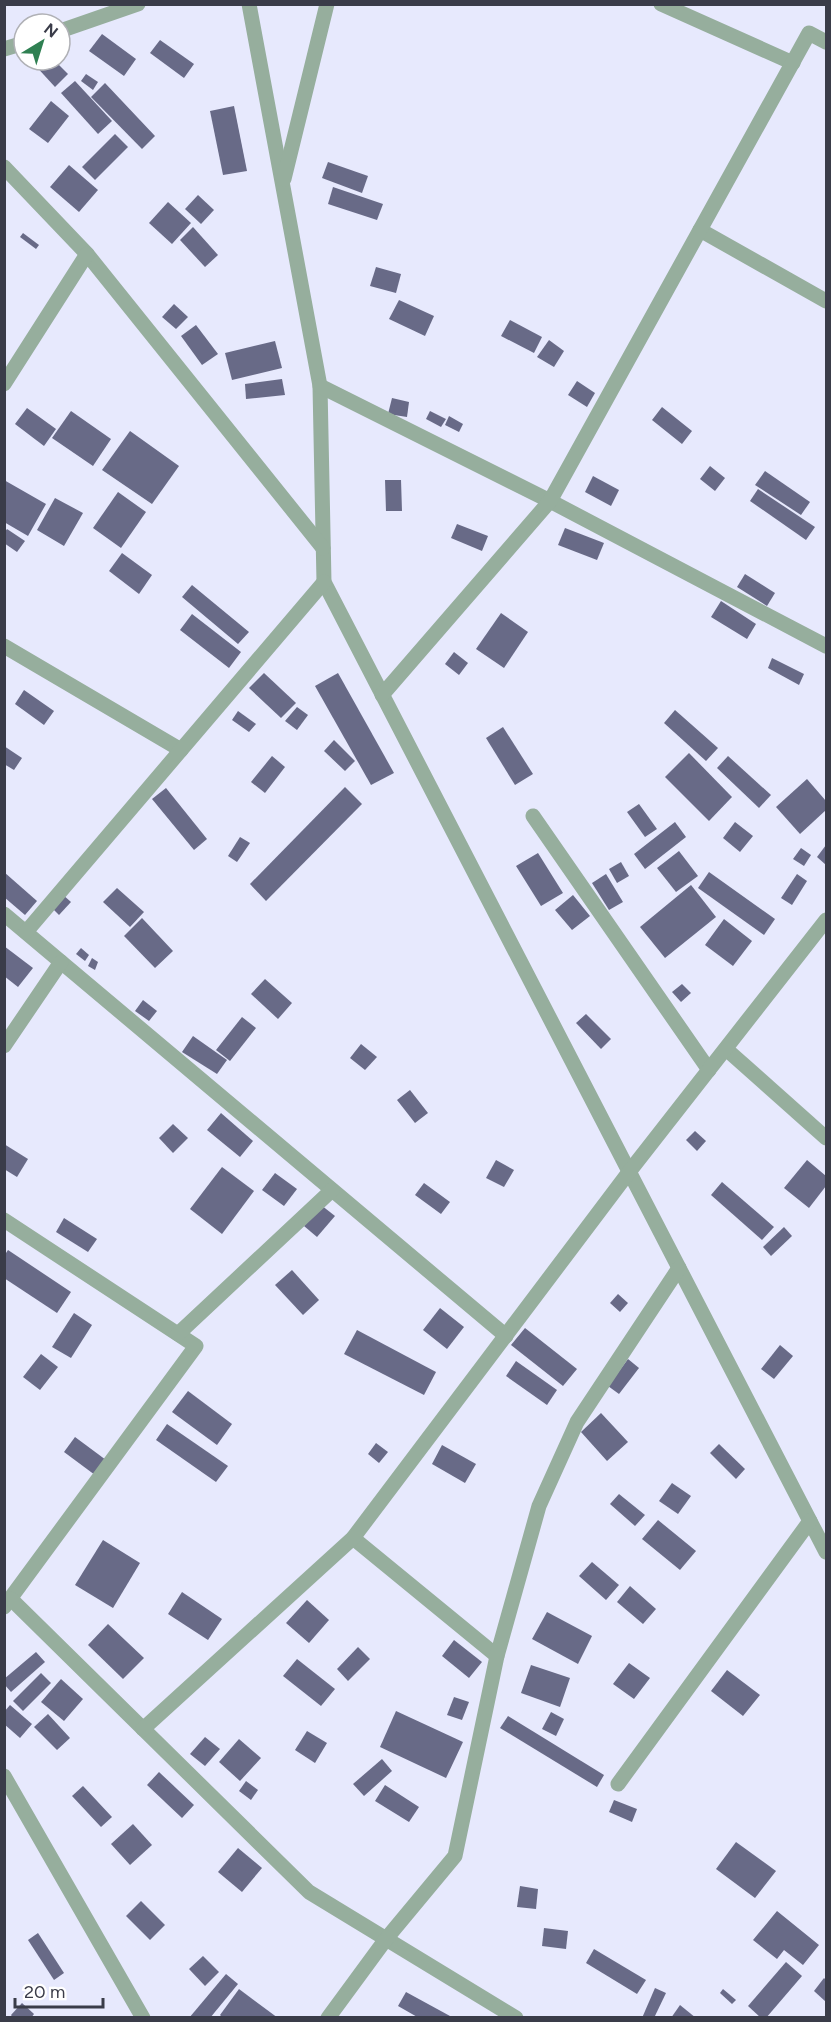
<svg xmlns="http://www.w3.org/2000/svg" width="831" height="2022" font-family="Figtree,sans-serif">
<rect width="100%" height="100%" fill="#e7e9fd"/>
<g fill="#686a87">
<polygon points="102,34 136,59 124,76 89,51"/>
<polygon points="160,40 194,64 184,78 150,53"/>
<polygon points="37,60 54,60 68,74 55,87 33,63"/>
<polygon points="86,74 98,82 93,90 81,81"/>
<polygon points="75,81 112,121 98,134 61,93"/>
<polygon points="105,83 155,136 142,149 91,97"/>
<polygon points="51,101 69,116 48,143 29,129"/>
<polygon points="234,106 247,171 223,175 210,111"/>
<polygon points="115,134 128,147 95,180 82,167"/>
<polygon points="328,162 368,176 362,193 322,178"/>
<polygon points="69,165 98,190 79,212 50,187"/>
<polygon points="333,187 383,204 377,220 328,204"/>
<polygon points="198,195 214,210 201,224 185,209"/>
<polygon points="168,202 191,223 172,244 149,223"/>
<polygon points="193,227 218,255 205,267 180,240"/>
<polygon points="23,233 39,245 36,249 20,237"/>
<polygon points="376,267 401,274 396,293 370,286"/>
<polygon points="399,300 434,316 425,336 389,319"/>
<polygon points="174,304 188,317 176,329 162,317"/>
<polygon points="510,320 542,337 534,353 501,336"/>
<polygon points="196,325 218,354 202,365 181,336"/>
<polygon points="549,340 564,351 554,367 537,357"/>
<polygon points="275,341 282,368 232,380 225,353"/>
<polygon points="282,379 285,395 246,399 245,384"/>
<polygon points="577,381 595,393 587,407 568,395"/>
<polygon points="392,398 409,402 407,417 388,414"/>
<polygon points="662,407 692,431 682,444 652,420"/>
<polygon points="27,408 56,429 44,446 15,424"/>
<polygon points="71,411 111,439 93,466 52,438"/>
<polygon points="430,411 446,419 441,427 426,419"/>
<polygon points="449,416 463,424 459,432 445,425"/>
<polygon points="130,431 179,466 152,504 102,470"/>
<polygon points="710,466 725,478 715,491 700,479"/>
<polygon points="765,471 810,502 801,515 755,485"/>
<polygon points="593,476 619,490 611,506 585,492"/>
<polygon points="4,480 46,504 28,536 4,522"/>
<polygon points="385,480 401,480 402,511 386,511"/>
<polygon points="758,489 815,527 806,540 750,501"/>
<polygon points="118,492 146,512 121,548 93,528"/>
<polygon points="55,498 83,513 64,546 37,530"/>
<polygon points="457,524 488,536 482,551 451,538"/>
<polygon points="565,528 604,543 597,560 558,545"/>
<polygon points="7,529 25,541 17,552 4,543 4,533"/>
<polygon points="122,553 152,575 139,594 109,571"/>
<polygon points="745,574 775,593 767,606 737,587"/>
<polygon points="192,585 249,632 238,644 182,597"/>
<polygon points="721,601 756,624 747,639 711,617"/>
<polygon points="501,613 528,632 504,668 476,649"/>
<polygon points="192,614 241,652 229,668 180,630"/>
<polygon points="454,652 468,663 459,675 445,664"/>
<polygon points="772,658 804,674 799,685 768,668"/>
<polygon points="264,673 296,703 281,718 249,688"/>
<polygon points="338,673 394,773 371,785 315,686"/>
<polygon points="24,690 54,711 44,725 15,704"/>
<polygon points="297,707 308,715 297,730 285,721"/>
<polygon points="675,710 718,748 706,761 664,723"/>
<polygon points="238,711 256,724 249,732 232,720"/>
<polygon points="503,727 533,774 515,785 486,738"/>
<polygon points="334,740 355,761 345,771 324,751"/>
<polygon points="4,746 22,758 14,770 4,764"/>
<polygon points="689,753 732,797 709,821 665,777"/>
<polygon points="272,756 285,767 265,793 251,782"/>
<polygon points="728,756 771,795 759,808 717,768"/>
<polygon points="807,779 826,801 826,810 800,834 776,807"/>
<polygon points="345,787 362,804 266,901 250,884"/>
<polygon points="166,788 207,839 194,850 152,799"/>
<polygon points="639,804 657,829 645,837 627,812"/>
<polygon points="675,822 686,837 645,869 634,854"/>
<polygon points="735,822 753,836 740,852 723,838"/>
<polygon points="240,837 250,843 237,862 228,856"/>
<polygon points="826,845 826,865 817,857"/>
<polygon points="801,848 811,855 804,866 793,859"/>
<polygon points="679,851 698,876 676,892 657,868"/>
<polygon points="538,853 563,893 541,906 516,866"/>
<polygon points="621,862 629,876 617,883 609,869"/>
<polygon points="4,872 37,901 25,915 4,897"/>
<polygon points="709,872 775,919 764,935 698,888"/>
<polygon points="606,874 623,902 609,910 592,883"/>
<polygon points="797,874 807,881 792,905 781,898"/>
<polygon points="691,885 716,917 665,958 640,927"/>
<polygon points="117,888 144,912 130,927 103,902"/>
<polygon points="62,894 71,902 59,915 51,907"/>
<polygon points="573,895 590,916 572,930 555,910"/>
<polygon points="142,918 173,951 155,968 124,936"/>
<polygon points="724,919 752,941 733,966 705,945"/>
<polygon points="4,946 33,968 18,987 4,976"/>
<polygon points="81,948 89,955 85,961 76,954"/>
<polygon points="92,958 98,962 95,970 88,966"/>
<polygon points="265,979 292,1003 278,1019 251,994"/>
<polygon points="682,984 691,993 681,1002 672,992"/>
<polygon points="143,1000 157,1011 149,1021 135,1011"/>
<polygon points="586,1014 611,1039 601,1049 576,1023"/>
<polygon points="242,1017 256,1028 230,1061 216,1050"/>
<polygon points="193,1036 227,1060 217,1074 182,1052"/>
<polygon points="361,1044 377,1057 365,1070 350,1058"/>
<polygon points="410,1090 428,1113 415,1123 397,1100"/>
<polygon points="221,1113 253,1141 240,1157 207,1130"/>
<polygon points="173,1124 188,1138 173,1153 159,1138"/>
<polygon points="695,1131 706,1141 697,1151 686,1140"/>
<polygon points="4,1144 28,1159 17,1177 4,1169"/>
<polygon points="496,1160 514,1170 504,1187 486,1178"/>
<polygon points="807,1160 826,1176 826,1186 809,1208 784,1188"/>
<polygon points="222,1167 254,1191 222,1234 190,1209"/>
<polygon points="275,1173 297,1189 284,1206 262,1190"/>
<polygon points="722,1182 774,1227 762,1240 711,1195"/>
<polygon points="424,1183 450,1202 441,1214 415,1195"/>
<polygon points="321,1205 335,1216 317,1237 304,1226"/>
<polygon points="64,1218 97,1239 88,1252 56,1232"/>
<polygon points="784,1227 792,1236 771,1256 763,1247"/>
<polygon points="8,1250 71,1292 57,1313 4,1278 4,1256"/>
<polygon points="292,1270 319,1300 303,1315 275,1285"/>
<polygon points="618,1294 628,1303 620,1312 610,1303"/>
<polygon points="440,1308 464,1327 447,1349 423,1330"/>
<polygon points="74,1313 92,1325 71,1358 52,1347"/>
<polygon points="525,1328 577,1369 563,1386 511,1345"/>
<polygon points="357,1330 436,1372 424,1395 344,1354"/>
<polygon points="780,1345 793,1356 774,1379 761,1369"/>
<polygon points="41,1354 58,1367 40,1390 23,1377"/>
<polygon points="628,1359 639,1368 619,1394 608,1386"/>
<polygon points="516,1361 557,1390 547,1405 506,1376"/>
<polygon points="188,1391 232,1424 217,1445 172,1412"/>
<polygon points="601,1413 628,1442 607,1461 581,1432"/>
<polygon points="167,1424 228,1466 216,1482 156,1440"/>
<polygon points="75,1437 106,1460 95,1475 64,1452"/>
<polygon points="376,1443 388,1452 379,1463 368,1454"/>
<polygon points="719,1444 745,1469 736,1479 710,1453"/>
<polygon points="442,1445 476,1464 465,1483 432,1464"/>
<polygon points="672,1483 691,1496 678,1514 659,1501"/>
<polygon points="619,1494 645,1515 635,1526 610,1504"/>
<polygon points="658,1520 696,1551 680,1570 642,1539"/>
<polygon points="103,1540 140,1563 113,1608 75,1585"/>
<polygon points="592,1562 619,1585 606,1600 579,1576"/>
<polygon points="630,1586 656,1609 643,1624 617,1602"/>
<polygon points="182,1592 222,1619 208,1640 168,1614"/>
<polygon points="307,1600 329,1620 309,1643 286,1623"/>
<polygon points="547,1612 592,1636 578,1664 532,1639"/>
<polygon points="108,1624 144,1658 123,1679 88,1645"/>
<polygon points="454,1640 482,1662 469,1678 442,1656"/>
<polygon points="358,1647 370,1659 348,1681 337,1669"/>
<polygon points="36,1652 45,1662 11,1692 4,1684 4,1679"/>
<polygon points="297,1659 335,1689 321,1706 283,1676"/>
<polygon points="629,1663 650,1678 634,1699 613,1684"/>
<polygon points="531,1665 570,1678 560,1707 521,1693"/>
<polygon points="727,1670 760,1695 743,1716 711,1691"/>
<polygon points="41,1673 51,1683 23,1711 13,1701"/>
<polygon points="61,1679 83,1699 64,1721 41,1702"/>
<polygon points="454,1697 469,1702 462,1720 447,1715"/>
<polygon points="10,1705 32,1724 20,1738 4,1724 4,1712"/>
<polygon points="396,1711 463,1742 446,1778 380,1747"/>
<polygon points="551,1712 564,1719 556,1736 542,1729"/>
<polygon points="48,1714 70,1738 57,1750 34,1727"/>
<polygon points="508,1716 604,1775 597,1787 500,1728"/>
<polygon points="307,1731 327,1743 315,1763 295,1750"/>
<polygon points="205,1737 220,1749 205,1766 190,1754"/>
<polygon points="239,1739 261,1758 240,1781 219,1762"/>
<polygon points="382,1759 392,1771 364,1796 353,1784"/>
<polygon points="159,1772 194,1805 182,1818 147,1785"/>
<polygon points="246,1781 258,1790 251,1800 239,1791"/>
<polygon points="385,1785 419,1807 409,1822 375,1801"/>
<polygon points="83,1786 112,1817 101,1827 72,1796"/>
<polygon points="614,1800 637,1809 632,1822 609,1812"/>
<polygon points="133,1824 152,1845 130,1865 111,1844"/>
<polygon points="736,1842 776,1871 755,1898 716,1869"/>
<polygon points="238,1848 262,1868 242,1892 218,1872"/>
<polygon points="520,1886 538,1889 536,1909 517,1907"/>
<polygon points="141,1901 165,1925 150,1940 126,1916"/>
<polygon points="777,1911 819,1945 803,1965 784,1950 777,1959 753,1940"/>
<polygon points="544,1928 568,1931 566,1949 542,1946"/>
<polygon points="38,1933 64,1973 54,1980 28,1940"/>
<polygon points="594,1949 646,1980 637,1994 586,1963"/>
<polygon points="203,1956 219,1972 205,1986 189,1969"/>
<polygon points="786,1962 802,1976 766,2018 761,2018 748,2006"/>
<polygon points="226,1974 238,1984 210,2018 189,2018"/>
<polygon points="824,1978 826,1980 826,2002 814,1991"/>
<polygon points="655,1988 666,1993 654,2018 642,2018"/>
<polygon points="239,1989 278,2018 223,2018 220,2015"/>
<polygon points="723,1989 736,2000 732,2004 720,1993"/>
<polygon points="406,1992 450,2016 449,2018 419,2018 398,2006"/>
<polygon points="22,2003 34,2014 31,2018 13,2018 11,2015"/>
<polygon points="680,2005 696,2018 671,2018"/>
</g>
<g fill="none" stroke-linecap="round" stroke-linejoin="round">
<g stroke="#96ae9d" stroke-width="15">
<polyline points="249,4 320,386 324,582 826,1552"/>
<polyline points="661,4 793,63"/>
<polyline points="60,31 138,4"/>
<polyline points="4,49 24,43"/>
<polyline points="4,167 87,254 323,548"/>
<polyline points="284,179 327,4"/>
<polyline points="700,230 826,301"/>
<polyline points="4,384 87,254"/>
<polyline points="320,386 550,501 826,646"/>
<polyline points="4,646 181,750"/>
<polyline points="382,695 550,501 809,33 826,42"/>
<polyline points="533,816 709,1070"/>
<polyline points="4,914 506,1336"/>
<polyline points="26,932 324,582"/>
<polyline points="4,1046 61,962"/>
<polyline points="726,1049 826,1138"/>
<polyline points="4,1220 196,1346 4,1607"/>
<polyline points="178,1334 332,1190"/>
<polyline points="353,1538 497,1656"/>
<polyline points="11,1599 309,1892 516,2018"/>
<polyline points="143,1729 353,1538 629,1172 826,920"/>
<polyline points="4,1776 143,2018"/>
<polyline points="618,1784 810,1521"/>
<polyline points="328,2018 386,1939 455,1856 497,1656 539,1506 577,1422 679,1268"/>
</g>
</g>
<rect width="831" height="2022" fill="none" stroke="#3a3c49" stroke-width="12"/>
<g transform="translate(42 42) rotate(38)"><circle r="28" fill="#ffffff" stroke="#b0b1b6" stroke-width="1.5"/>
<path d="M0-4.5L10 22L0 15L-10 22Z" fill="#2f8052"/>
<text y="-9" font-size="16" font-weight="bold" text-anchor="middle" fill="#3a3c49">N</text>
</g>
<path d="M15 1998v9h88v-9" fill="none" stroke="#3a3c49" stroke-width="3"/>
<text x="24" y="1998" font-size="18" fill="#3a3c49" stroke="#ffffff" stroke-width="4.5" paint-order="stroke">20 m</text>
</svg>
